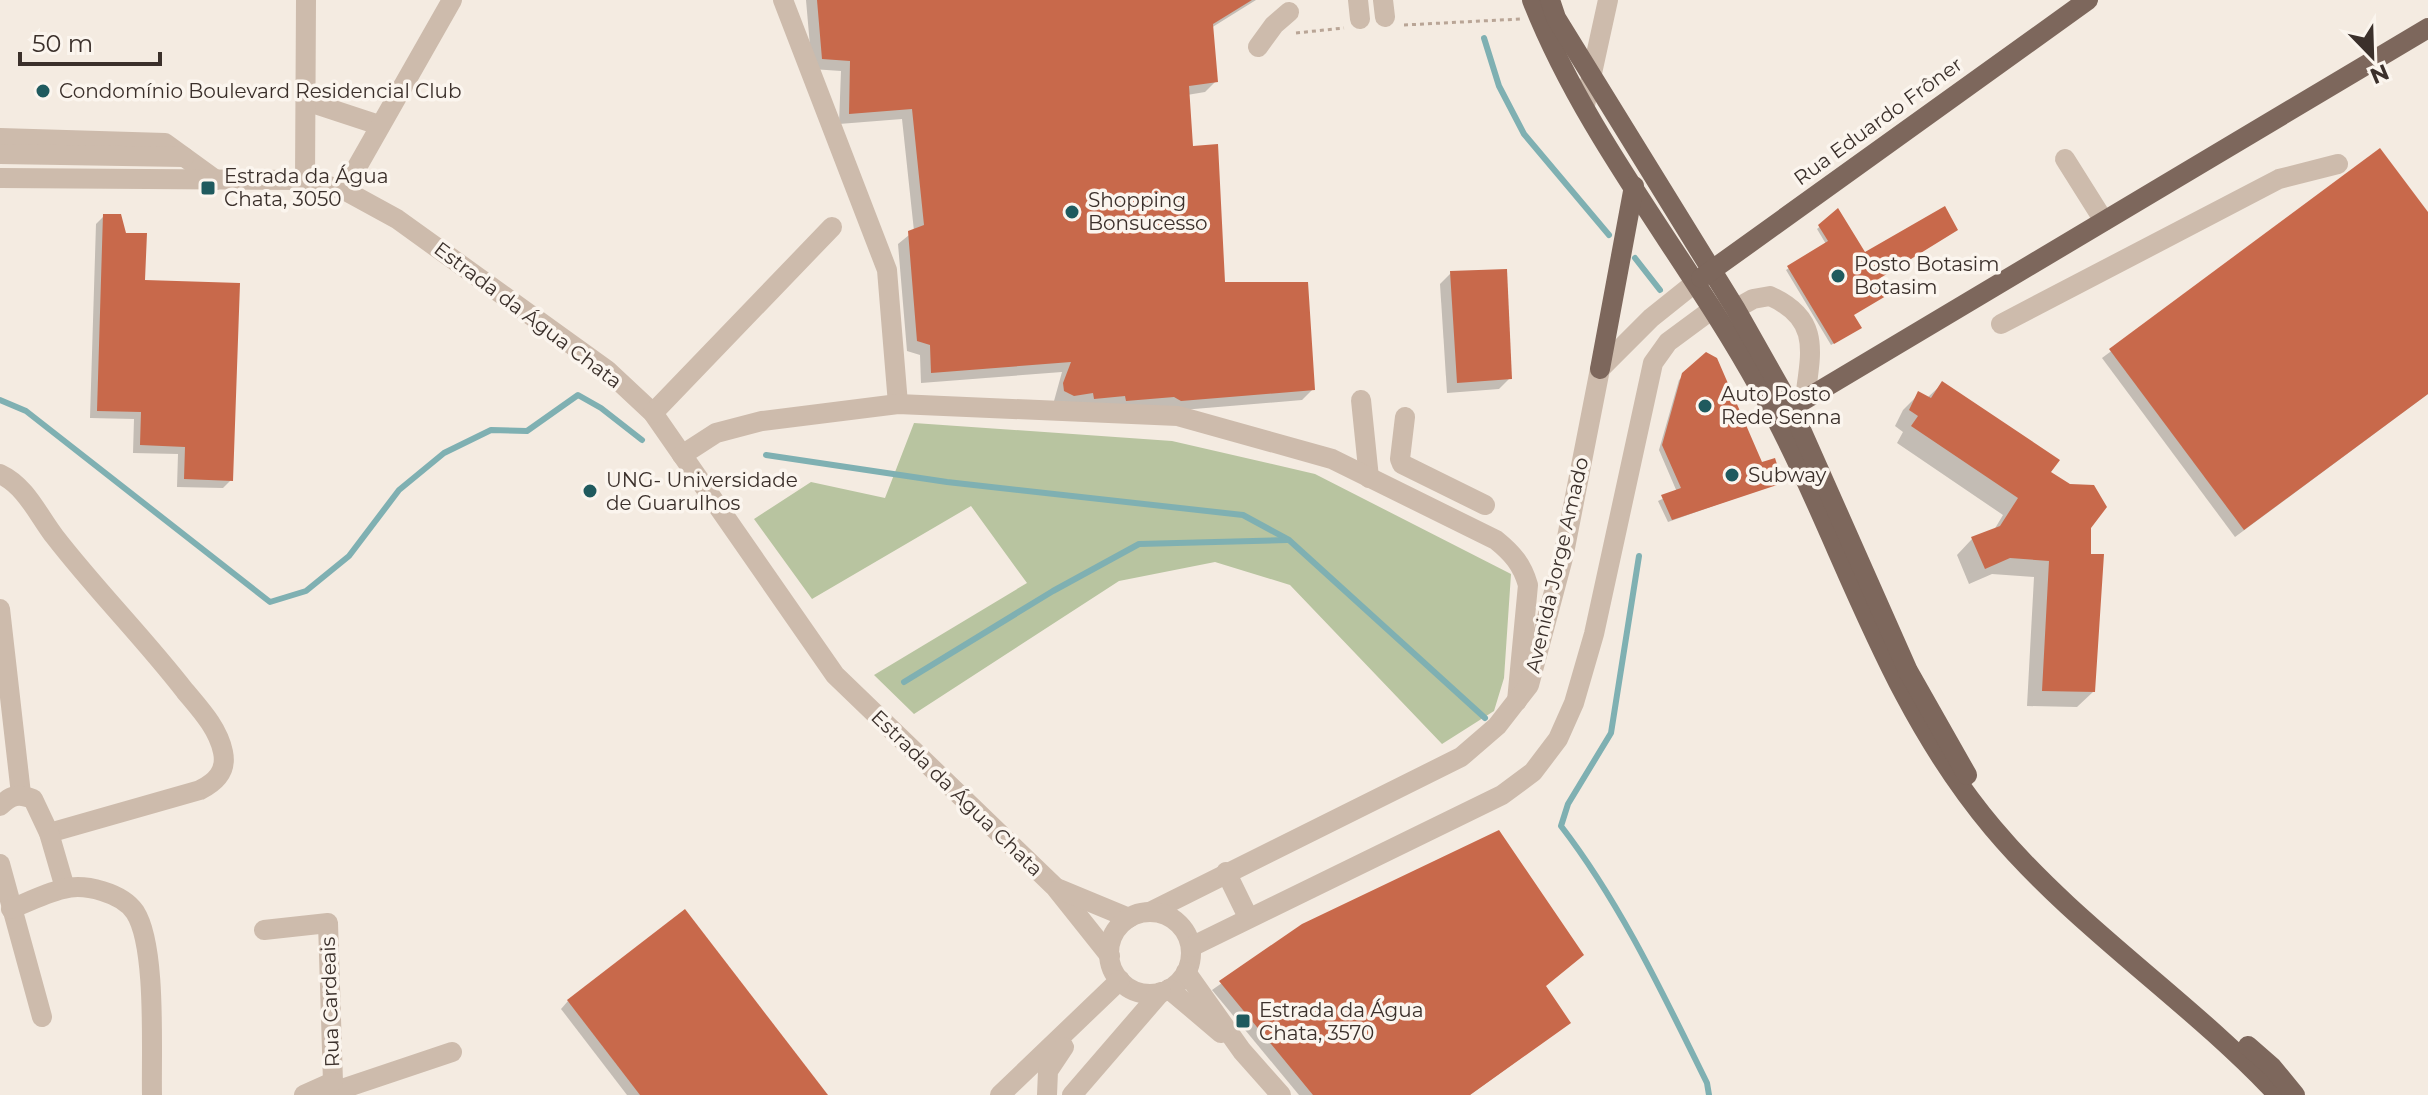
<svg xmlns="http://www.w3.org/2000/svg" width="2428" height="1095" font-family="Montserrat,sans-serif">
<rect width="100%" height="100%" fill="#f4ebe1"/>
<polygon fill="#b8c4a0" points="914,423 1172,441 1315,474 1511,574 1504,678 1494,711 1442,744 1290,585 1215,562 1119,581 914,714 874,675 1027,583 971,506 812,599 754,519 811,482 885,498"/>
<g fill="#0003">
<polygon points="806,0 1256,0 1211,28 1216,81 1205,92 1187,95 1191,148 1223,284 1313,389 1302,400 1170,411 1054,401 1062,372 921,383 920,355 907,351 898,244 914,231 902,119 839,124 841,71 812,69"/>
<polygon points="2380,151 2428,216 2428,394 2235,537 2102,358"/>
<polygon points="1838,211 1864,254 1875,280 1852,315 1857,330 1831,345 1786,270 1826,244 1817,229"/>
<polygon points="104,216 143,282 231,480 223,488 177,487 178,454 133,453 134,419 90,418 96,224"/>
<polygon points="1451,273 1510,378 1499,389 1447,393 1440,284"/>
<polygon points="1706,355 1761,465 1781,482 1668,522 1658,501 1677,492 1659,450 1679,380"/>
<polygon points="1942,384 2049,473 2089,527 2094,691 2077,707 2027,706 2034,577 1992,574 1969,584 1957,555 1972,539 1994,530 2003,515 1897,443 1903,432 1895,426 1903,410 1919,394 1927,398"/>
<polygon points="1303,926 1544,987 1569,1023 1470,1095 1299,1095 1212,990"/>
<polygon points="568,1001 826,1095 627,1095 561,1009"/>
</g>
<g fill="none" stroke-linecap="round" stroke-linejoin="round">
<g stroke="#7fb0b2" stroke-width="6">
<polyline points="1484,38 1499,86 1524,134 1609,235"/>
<polyline points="1635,258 1660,290"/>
<polyline points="0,400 26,411 270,602 306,591 349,556 399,490 444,453 491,430 527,431 578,395 601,408 642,440"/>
<polyline points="766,455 947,482 1243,515 1289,540 1485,718"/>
<path d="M1639,556L1611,733L1568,804L1561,826C1621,904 1663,994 1707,1083L1709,1095"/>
<polyline points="904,682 1053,591 1139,544 1287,540"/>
</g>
</g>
<g fill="#c8694b">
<polygon points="817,0 1252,0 1213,24 1218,82 1189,86 1193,146 1218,144 1225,282 1308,282 1315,390 1181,401 1174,397 1126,401 1125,396 1094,399 1093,393 1074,396 1064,391 1063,383 1071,362 931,373 930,345 917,341 908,231 924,225 912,109 849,114 850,61 822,59"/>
<polygon points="2380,148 2428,212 2428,394 2244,530 2109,349"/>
<polygon points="1945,206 1958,230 1877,280 1886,296 1854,315 1862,328 1834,344 1787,266 1828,241 1818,225 1838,208 1865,252"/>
<polygon points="103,214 121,214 126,233 147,233 145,280 240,283 233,481 184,479 185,447 140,445 141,412 97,411"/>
<polygon points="1507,269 1512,379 1457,383 1450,271"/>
<polygon points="1706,352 1717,358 1762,462 1775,458 1783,483 1672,520 1661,495 1681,488 1662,445 1682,373"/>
<polygon points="1942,381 2060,460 2051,472 2070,484 2094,485 2107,507 2091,528 2091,554 2104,554 2095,692 2042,691 2049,561 2010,558 1985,569 1971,537 2000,526 2018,498 1911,426 1918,416 1909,410 1918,391 1931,398"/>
<polygon points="1499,830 1584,955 1546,986 1571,1023 1470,1095 1313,1095 1219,981 1302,924"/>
<polygon points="685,909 828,1095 640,1095 567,1000"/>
</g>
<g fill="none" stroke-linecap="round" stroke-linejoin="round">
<g stroke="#b9a596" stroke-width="3" stroke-dasharray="4 4" stroke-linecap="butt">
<polyline points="1404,25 1520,19"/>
<polyline points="1296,33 1344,28"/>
</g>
<g stroke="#cdbbac" stroke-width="20">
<polyline points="783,0 887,270 898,404"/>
<polyline points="1358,0 1360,19"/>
<polyline points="1383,0 1385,17"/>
<polyline points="1258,47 1274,25 1289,12"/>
<polyline points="306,101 379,125"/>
<polyline points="1585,105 1608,0"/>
<polyline points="0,138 165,143 216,180"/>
<polyline points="0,154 184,157"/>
<polyline points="2065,159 2104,221"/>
<polyline points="0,178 305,180 344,190 397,219 607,370 653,413 835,675 1055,887 1110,956"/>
<polyline points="305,180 306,0"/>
<polyline points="344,190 452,0"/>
<path d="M1721,317L1753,299L1770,296C1821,319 1811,352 1805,398"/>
<polyline points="2001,324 2279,179 2338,164"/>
<polyline points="1361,400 1369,478"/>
<polyline points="653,413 832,227"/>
<polyline points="1405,417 1400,459 1402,464 1485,505"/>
<path d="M682,455L716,433L762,421L898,404L1178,416L1332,459L1496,540C1512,553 1522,564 1528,585L1517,701"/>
<path d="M0,474C26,486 38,515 55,537C96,590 144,638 185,691C200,709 218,728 223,752C227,771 216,782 200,790L49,833"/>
<polyline points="0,609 21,794"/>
<path d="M0,806C11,795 18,793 33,799L49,833L65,888"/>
<polyline points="0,864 42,1017"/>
<polyline points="1226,872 1248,917"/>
<polyline points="1059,889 1129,918"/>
<path d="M11,909C28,902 46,893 63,889C85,883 122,893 135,912C157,946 151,1053 152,1095"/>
<polyline points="1150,912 1461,757 1497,726 1529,685 1563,558 1600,369 1651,318 1696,282"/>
<circle cx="1150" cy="953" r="41"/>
<polyline points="264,930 328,923 333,1082 337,1095"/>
<polyline points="1191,947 1502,795 1533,772 1558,739 1574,703 1594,634 1653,363 1668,342 1714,308"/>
<polyline points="1186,972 1242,1051 1281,1095"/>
<polyline points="1169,989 1221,1033"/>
<polyline points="336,1091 452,1052"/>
<polyline points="304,1095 333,1082"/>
<polyline points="1000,1095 1120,980"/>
<polyline points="1047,1095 1048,1071 1064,1047"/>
<polyline points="1072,1095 1161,992"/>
</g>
<g stroke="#7d675c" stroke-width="20">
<path d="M1532,0C1587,140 1688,258 1760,389C1842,536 1881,695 1993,828C2077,928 2189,1000 2278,1095"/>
<polyline points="1550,0 1556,18 1735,308 1791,407 1908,671 1967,775"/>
<polyline points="1701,278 2088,0"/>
<polyline points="1600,369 1634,186"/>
<polyline points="1779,415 2428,28"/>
<polyline points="2248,1046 2272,1067 2295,1095"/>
</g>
</g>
<g fill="#1f5a5e" stroke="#fbf5ee" stroke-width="3">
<circle cx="43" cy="91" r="8"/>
<rect x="200" y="180" width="16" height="16" rx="4"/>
<circle cx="1072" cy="212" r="8"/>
<circle cx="1838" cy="276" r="8"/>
<circle cx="1705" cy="406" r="8"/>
<circle cx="1732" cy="475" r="8"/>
<circle cx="590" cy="491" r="8"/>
<rect x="1235" y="1013" width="16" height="16" rx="4"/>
</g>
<g text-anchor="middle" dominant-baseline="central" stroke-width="7" stroke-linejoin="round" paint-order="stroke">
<g font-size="20" fill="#3b302b" stroke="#fbf5ee" text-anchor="start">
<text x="59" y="91">Condomínio Boulevard Residencial Club</text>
<text x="224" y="176">Estrada da Água<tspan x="224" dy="23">Chata, 3050</tspan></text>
<text x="1088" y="200">Shopping<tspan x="1088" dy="23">Bonsucesso</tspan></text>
<text x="1854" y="264">Posto Botasim<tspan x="1854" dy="23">Botasim</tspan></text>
<text x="1721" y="394">Auto Posto<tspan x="1721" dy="23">Rede Senna</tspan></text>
<text x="1748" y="475">Subway</text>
<text x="606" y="480">UNG- Universidade<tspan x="606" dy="23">de Guarulhos</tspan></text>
<text x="1259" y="1010">Estrada da Água<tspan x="1259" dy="23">Chata, 3570</tspan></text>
</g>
<g font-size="20" fill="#3b302b" stroke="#fbf5ee">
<text transform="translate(1878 121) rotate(-36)">Rua Eduardo Frôner</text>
<text transform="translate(528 315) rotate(37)">Estrada da Água Chata</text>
<text transform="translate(1557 565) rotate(-77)">Avenida Jorge Amado</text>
<text transform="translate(957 793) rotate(44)">Estrada da Água Chata</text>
<text transform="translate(330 1002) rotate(-92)">Rua Cardeais</text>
</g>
</g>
<g transform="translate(2372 56) rotate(157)" stroke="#fbf5ee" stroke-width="6" paint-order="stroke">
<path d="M0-6L14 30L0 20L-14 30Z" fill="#3b302b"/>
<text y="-12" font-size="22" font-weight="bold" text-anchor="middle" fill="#3b302b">N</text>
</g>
<path d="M20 52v12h140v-12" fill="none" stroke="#3b302b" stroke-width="4"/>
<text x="32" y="52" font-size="24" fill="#3b302b" stroke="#fbf5ee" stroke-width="6" paint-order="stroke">50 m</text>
</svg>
